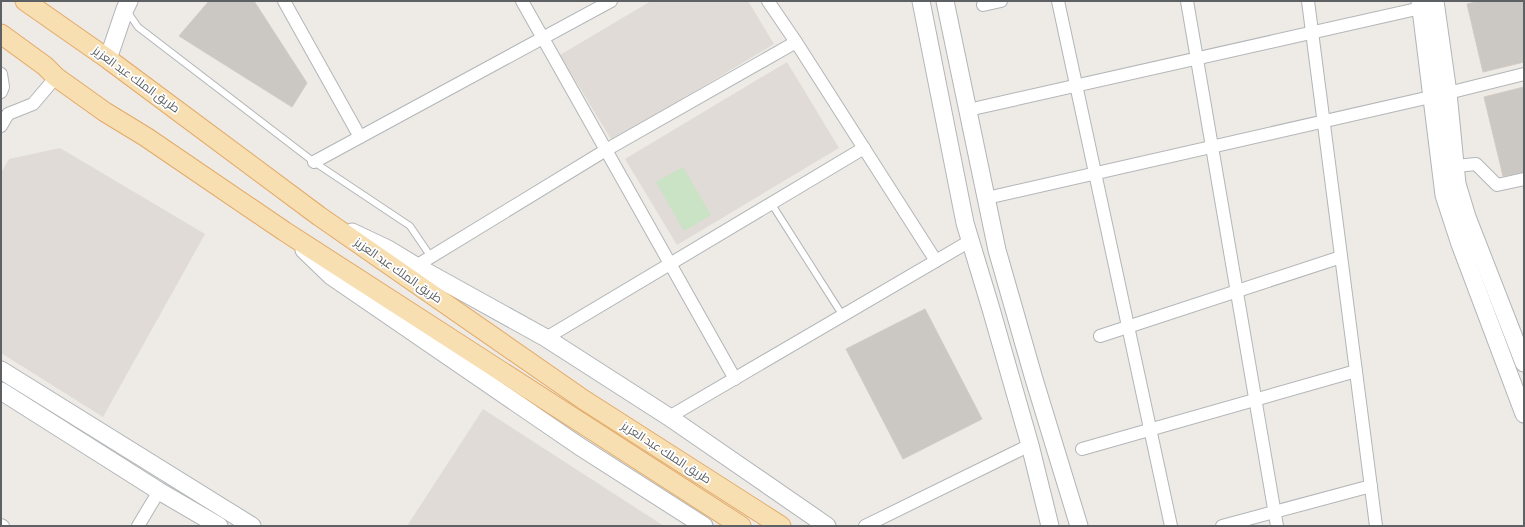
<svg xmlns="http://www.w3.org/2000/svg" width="1525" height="527" font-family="'Sofia Sans Condensed',Cairo,sans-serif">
<rect width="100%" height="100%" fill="#eeeae5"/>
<g fill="#e0dbd6">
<polygon points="651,1 748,1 774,44 612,141 560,55"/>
<polygon points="787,62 839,148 677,245 625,159"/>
<polygon points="60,148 205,234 103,417 1,353 1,173 9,159"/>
<polygon points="483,409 664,526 407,526"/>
</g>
<polygon fill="#cae3c4" points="683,167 711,215 684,231 656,182"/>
<g fill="#cbc7c3" stroke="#d2cbc4">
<polygon points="209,1 254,1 307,83 292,107 179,36"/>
<polygon points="1479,1 1524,1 1524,62 1483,72 1467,4"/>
<polygon points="1524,87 1524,172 1503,176 1484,97"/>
<polygon points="925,309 982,419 903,459 846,349"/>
</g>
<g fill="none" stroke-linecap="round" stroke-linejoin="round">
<defs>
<g id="lane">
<polyline points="127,11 138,27 314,162 410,226 431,257"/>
<polyline points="771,203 843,316"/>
</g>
<g id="street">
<polyline points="284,1 360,137"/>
<polyline points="522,1 735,379"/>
<polyline points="768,1 796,42 936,261"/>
<polyline points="1058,1 1171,526"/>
<polyline points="1187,1 1277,526"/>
<polyline points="1308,1 1376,526"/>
<polyline points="983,5 1001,1"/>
<polyline points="1,74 3,87 1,92"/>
<polyline points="968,110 1421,8"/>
<polyline points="1,126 8,114 33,104 56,77"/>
<polyline points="314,162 611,1"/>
<polyline points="1456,166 1476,164 1497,185 1524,179"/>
<polyline points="987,198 1448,93 1524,74"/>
<polyline points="416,266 606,150 796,42"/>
<polyline points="1100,336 1341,257"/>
<polyline points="546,338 864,148"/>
<polyline points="669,417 970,241"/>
<polyline points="1082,449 1356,371"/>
<polyline points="1,525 3,526"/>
<polyline points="138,526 159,491"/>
<polyline points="865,526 1030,445"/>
<polyline points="1222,526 1371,486"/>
</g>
<g id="secondary">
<polyline points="921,1 965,223 991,309 1030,445 1050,526"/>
<polyline points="945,1 997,250 1034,379 1079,526"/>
<polyline points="1420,1 1444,195 1460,244 1524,414"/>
<polyline points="1435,1 1448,93 1457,184 1467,217 1524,363"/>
<polyline points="108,59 125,9 129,1"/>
<polyline points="352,232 388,249 416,266 546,338 669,417 827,526"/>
<polyline points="304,250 331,276 579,446 704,526"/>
<polyline points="1,370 252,526"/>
<polyline points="1,391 159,491 219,526"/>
</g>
<g id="primary">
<polyline points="25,1 108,59 319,216 584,400 781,526"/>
<polyline points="1,34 45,66 56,77 105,112 146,137 284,231 741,526"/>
</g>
</defs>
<use href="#lane" stroke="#b2b6b8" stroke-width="8"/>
<use href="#street" stroke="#b2b6b8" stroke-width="14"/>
<use href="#secondary" stroke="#b1b5b8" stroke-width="19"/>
<use href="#primary" stroke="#e3aa68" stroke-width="21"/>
<use href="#lane" stroke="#fff" stroke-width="6"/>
<use href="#street" stroke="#fff" stroke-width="12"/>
<use href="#secondary" stroke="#fff" stroke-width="17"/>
<use href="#primary" stroke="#f7dfb1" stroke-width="19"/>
</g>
<g text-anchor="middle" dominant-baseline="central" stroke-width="3.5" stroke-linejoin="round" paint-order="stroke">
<g font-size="12" fill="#5d6164" stroke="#fff">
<text transform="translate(136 80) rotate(36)">طريق الملك عبد العزيز</text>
<text transform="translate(398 271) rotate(35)">طريق الملك عبد العزيز</text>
<text transform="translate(666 453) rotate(33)">طريق الملك عبد العزيز</text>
</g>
</g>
<rect width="1525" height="527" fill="none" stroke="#5d6164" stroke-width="4"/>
</svg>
